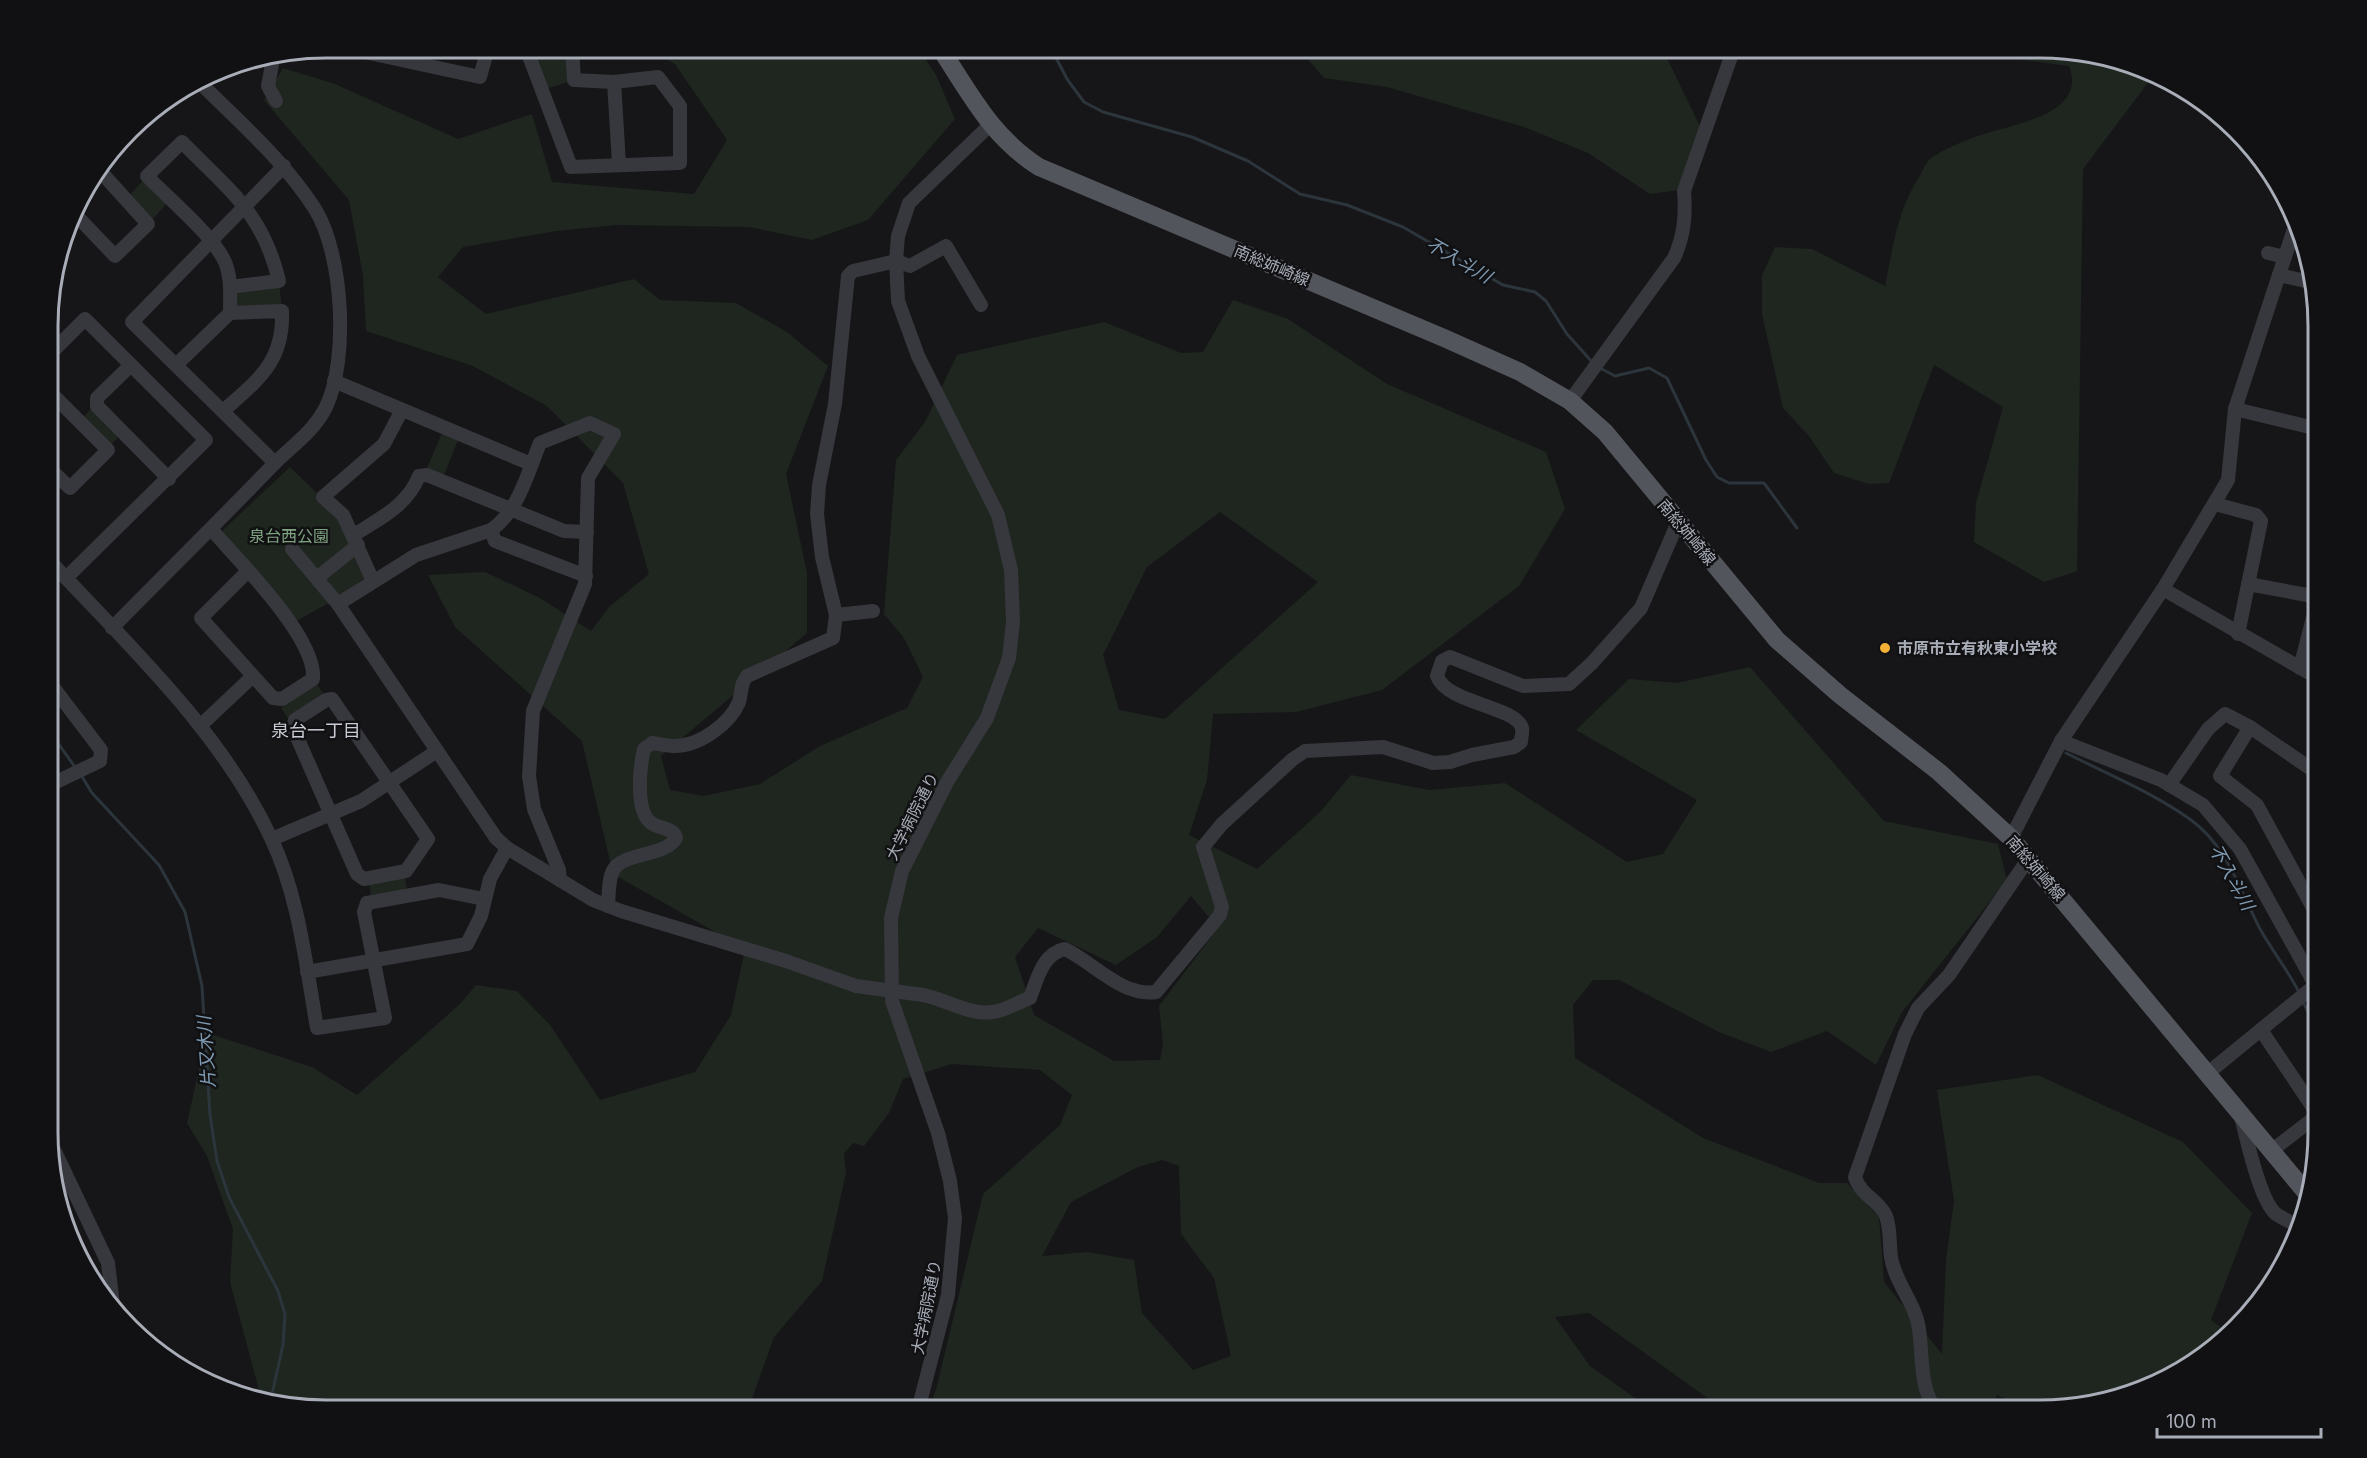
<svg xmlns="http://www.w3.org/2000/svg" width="2367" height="1458" font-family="Inter,'Noto Sans JP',sans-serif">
<rect width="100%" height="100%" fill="#161618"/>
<g fill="#1e261f" fill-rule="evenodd">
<polygon points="560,48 572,48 574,80 543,90 529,52"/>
<path d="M647,48H918L936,75L955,119L868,220L812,240L749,227L616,225L556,231L463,247L438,277L486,314L634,279L660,300L736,303L787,332L828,366L786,474L807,573V633L661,756L670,790L704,796L760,784L820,746L907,708L923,677L904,638L884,614L896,460L925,422L957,355L1104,322L1181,353L1203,352L1233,300L1288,319L1387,384L1546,452L1565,509L1519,586L1382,690L1296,712L1213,714L1207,780L1189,835L1257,869L1320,812L1351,775L1429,790L1505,783L1627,862L1663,854L1697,800L1576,730L1629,679L1677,683L1750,667L1884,821L1998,844L2007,880L1902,1012L1876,1065L1827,1031L1771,1052L1719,1032L1619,980H1593L1573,1005L1575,1058L1703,1138L1819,1183H1847L1879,1217L1884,1282L1942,1354L1946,1260L1954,1201L1937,1090L2038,1075L2183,1142L2252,1213L2211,1320L2225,1330L2179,1373L2058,1409H2027L1997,1395L1992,1409L1724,1410L1589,1313L1555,1317L1590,1366L1652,1410H928L936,1390L983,1194L1060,1125L1072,1095L1040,1070L952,1064L903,1079L889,1113L864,1146L853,1143L844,1154L846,1173L822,1281L774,1337L748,1410H326L262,1401L230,1282L233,1229L207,1156L187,1123L207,1033L312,1067L357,1095L460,1004L476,985L517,991L550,1025L600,1100L695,1072L731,1015L745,949L613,874L582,741L455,627L428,575L485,572L540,598L591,631L609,607L649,574L623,483L547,406L473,366L366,331L363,276L349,200L264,100L283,68L335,84L458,139L532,114L552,182L694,194L727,140L675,64ZM1220,512L1318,582L1165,719L1119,710L1103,655L1147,567ZM1191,896L1218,928L1159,1006L1163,1044L1160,1060L1114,1061L1034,1015L1015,957L1038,928L1116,965L1157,937ZM1162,1160L1179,1166L1181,1234L1214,1278L1231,1356L1193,1370L1142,1313L1134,1260L1087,1252L1042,1256L1071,1202L1138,1167Z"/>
<polygon points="1298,48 1662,48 1699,124 1701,159 1679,190 1650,194 1588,153 1524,127 1387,87 1324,78"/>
<path d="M1983,48H2041L2113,58L2153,76L2083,169L2077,571L2044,582L1974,542L1976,503L2003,407L1934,365L1889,483L1869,484L1834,473L1809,436L1783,408L1762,314V275L1775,247L1812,249L1885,286C1893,248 1897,211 1919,177C1922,172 1926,162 1931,158C1944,149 1966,140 1981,135C2013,124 2088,115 2069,66L2001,57Z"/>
<polygon points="147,176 170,200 148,224 126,199"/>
<polygon points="279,281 282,311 230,313 230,287"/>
<polygon points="94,405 122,433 108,448 81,420"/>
<polygon points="442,433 458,440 444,475 427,468"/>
<polygon points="290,467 321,497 345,528 366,577 338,598 296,621 223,534 223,530"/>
<polygon points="316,683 323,693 288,718 281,708"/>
<polygon points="405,875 407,892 371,897 369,880"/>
</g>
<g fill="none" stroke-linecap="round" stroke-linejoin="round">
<g stroke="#2c353c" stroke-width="3">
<polyline points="1051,48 1067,79 1084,102 1103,112 1192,137 1248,161 1300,194 1347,205 1403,227 1503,285 1535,292 1546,301 1567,334 1593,363"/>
<polyline points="1598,367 1615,376 1649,368 1667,378 1706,460 1717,477 1729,483 1764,483 1797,528"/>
<polyline points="50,732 75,767"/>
<path d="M2066,753C2107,774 2154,793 2191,820C2227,846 2240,890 2259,927C2272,951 2288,970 2300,994"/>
<polyline points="81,775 92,793 159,865 185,912 202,986 210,1115 217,1161 229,1197 278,1291 285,1314 283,1345 270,1403"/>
<polyline points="2302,1000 2318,1031"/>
</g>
<g stroke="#37383d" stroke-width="14">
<polyline points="346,48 480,77 488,48"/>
<polyline points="526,48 571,167 680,163 680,106 658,77 614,82 574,80 572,48"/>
<polyline points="273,59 268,86 276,101"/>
<polyline points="614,82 619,164"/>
<polyline points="74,213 115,256 148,224 101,172"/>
<polyline points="2268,253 2285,257"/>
<polyline points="2279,275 2310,282"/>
<path d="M230,287L279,281C263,213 229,190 182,142L147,176C169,199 209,232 223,258C232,274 230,295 230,313"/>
<polyline points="50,354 85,319 206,440 66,578"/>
<polyline points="131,365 97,398 97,406 169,479"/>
<path d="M176,365L230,313L282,311C284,362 258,380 223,411"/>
<polyline points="334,381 531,464"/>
<polyline points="50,392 108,450 70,488 50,469"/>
<path d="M1570,401L1674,258C1684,236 1686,216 1684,191L1734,48"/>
<polyline points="2235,409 2318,429"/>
<polyline points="275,463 132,322 284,166"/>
<polyline points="2215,504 2256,515 2261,521 2238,634"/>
<path d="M211,529C238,560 317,638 313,679L282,699L273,698L201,618L248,571"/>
<polyline points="491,530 495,541 586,576"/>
<path d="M354,535C380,518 407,506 419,476L427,475L564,531L587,532"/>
<polyline points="292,549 338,604 496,838 507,848 593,900 621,911 786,961 856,986"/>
<path d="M50,561C129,646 221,731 271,838C299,896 306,966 317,1028L385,1018L364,912L367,903L439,890L484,899"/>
<polyline points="317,578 358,545"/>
<polyline points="373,581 343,515 323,497 384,444 402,410"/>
<polyline points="2248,584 2318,597"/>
<polyline points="2163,589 2318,678"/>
<path d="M338,604L416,555L491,530C518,512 528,472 540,443L590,423L614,434L588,478L585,584L533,711L529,776L534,809L559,870L560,880"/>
<polyline points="836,615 873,611"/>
<path d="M112,628C165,574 219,521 271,467C290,447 313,433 326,407C349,359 343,254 315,209C284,161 240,122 199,82"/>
<polyline points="2300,668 2318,598"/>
<polyline points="50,683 101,750 100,761 50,785"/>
<polygon points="332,699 428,839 406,871 364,879 357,874 293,728 295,720 326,700"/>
<polyline points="200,726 253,676"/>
<polyline points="2250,727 2220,776 2257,805 2318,917"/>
<polyline points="2061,741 2161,780 2203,805 2240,849 2318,990"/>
<polyline points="2169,785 2208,729 2225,714 2250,727 2314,771 2318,779"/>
<polyline points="2011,838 2061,741 2163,589 2228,480 2235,409 2294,229"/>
<polyline points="272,839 361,801 437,751"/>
<path d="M608,906C609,895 608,878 614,869C625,852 665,857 676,838C674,827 657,829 650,822C635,809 640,766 644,749L652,743C660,744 668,746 675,746C699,746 730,724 739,702C742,693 740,684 747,676L833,638L836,615L822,557L817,514L819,485L835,404L848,276L853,271L896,261L910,266L946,246L981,305"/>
<polyline points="307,972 467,944 481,916 490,879 507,848"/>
<path d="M923,995C945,999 971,1016 993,1012C1005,1011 1018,1002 1030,998C1037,979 1043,953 1065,949C1094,963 1122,997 1156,992L1220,915L1222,907L1203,847L1222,824L1293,759L1305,751L1383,747L1433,763L1450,762L1472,755L1514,747L1521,742C1521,738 1523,732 1522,728C1516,706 1447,704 1437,676L1442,661L1450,657L1523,686L1569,684L1592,663L1641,608L1678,522"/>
<polyline points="2261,1030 2318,1115 2271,1151"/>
<polyline points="2208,1073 2318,983"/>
<path d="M2241,1116C2246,1137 2260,1201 2276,1214C2283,1219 2293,1223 2301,1227"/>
<polyline points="50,1141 108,1263 113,1304"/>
<path d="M1935,1409C1919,1385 1923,1356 1919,1329C1916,1304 1895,1283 1891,1257C1889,1243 1891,1230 1886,1216C1880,1201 1860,1195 1855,1177L1905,1034L1918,1008L1949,975L2029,858"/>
<polyline points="918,1410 948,1295 955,1218 950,1181 938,1133 892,1001 891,918 902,871 947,782 987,718 1009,658 1013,622 1011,570 998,515 918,356 898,301 896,261 898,236 909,203 990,125"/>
</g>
<path stroke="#53555c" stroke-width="18" d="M940,48C971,95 991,136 1039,167L1444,338L1520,372L1570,401L1605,432L1777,640L1840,695L1939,772L2011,838L2309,1196"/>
<polyline stroke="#37383d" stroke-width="14" points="856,986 923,995"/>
</g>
<circle fill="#f2b134" stroke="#111113" stroke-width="2" cx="1885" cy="648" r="6"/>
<g text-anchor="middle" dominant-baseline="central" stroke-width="5" stroke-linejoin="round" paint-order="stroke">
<g font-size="16" fill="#a8adb8" stroke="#111113">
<text transform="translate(1272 265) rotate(23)">南総姉崎線</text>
<text transform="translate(1687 532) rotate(50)">南総姉崎線</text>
<text transform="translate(912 816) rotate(-63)">大学病院通り</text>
<text transform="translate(2036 868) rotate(49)">南総姉崎線</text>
<text transform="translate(926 1307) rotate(-79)">大学病院通り</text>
</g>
<g font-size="16" fill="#7fa381" stroke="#111113">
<text x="289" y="536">泉台西公園</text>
</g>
<g font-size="16" font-weight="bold" fill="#a8adb8" stroke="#111113" text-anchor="start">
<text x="1897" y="648">市原市立有秋東小学校</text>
</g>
<g font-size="18" font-style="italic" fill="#7f9bb3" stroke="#111113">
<text transform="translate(1459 260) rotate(30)">不入斗川</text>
<text transform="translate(2232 877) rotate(61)">不入斗川</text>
<text transform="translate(206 1052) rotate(-94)">片又木川</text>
</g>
<g font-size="18" fill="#c9ccd4" stroke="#111113">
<text x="316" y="730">泉台一丁目</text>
</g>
</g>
<path d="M0 0H2367V1458H0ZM326 58H2040A268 268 0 0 1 2308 326V1132A268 268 0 0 1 2040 1400H326A268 268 0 0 1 58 1132V326A268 268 0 0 1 326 58Z" fill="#111113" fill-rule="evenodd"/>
<path fill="none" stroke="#a8adb8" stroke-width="3" d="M326 58H2040A268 268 0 0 1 2308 326V1132A268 268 0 0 1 2040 1400H326A268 268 0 0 1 58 1132V326A268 268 0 0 1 326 58Z"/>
<path d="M2157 1428v9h164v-9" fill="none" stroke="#a8adb8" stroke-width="3"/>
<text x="2166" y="1428" font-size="18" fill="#a8adb8" stroke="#111113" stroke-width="4.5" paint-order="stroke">100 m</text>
</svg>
